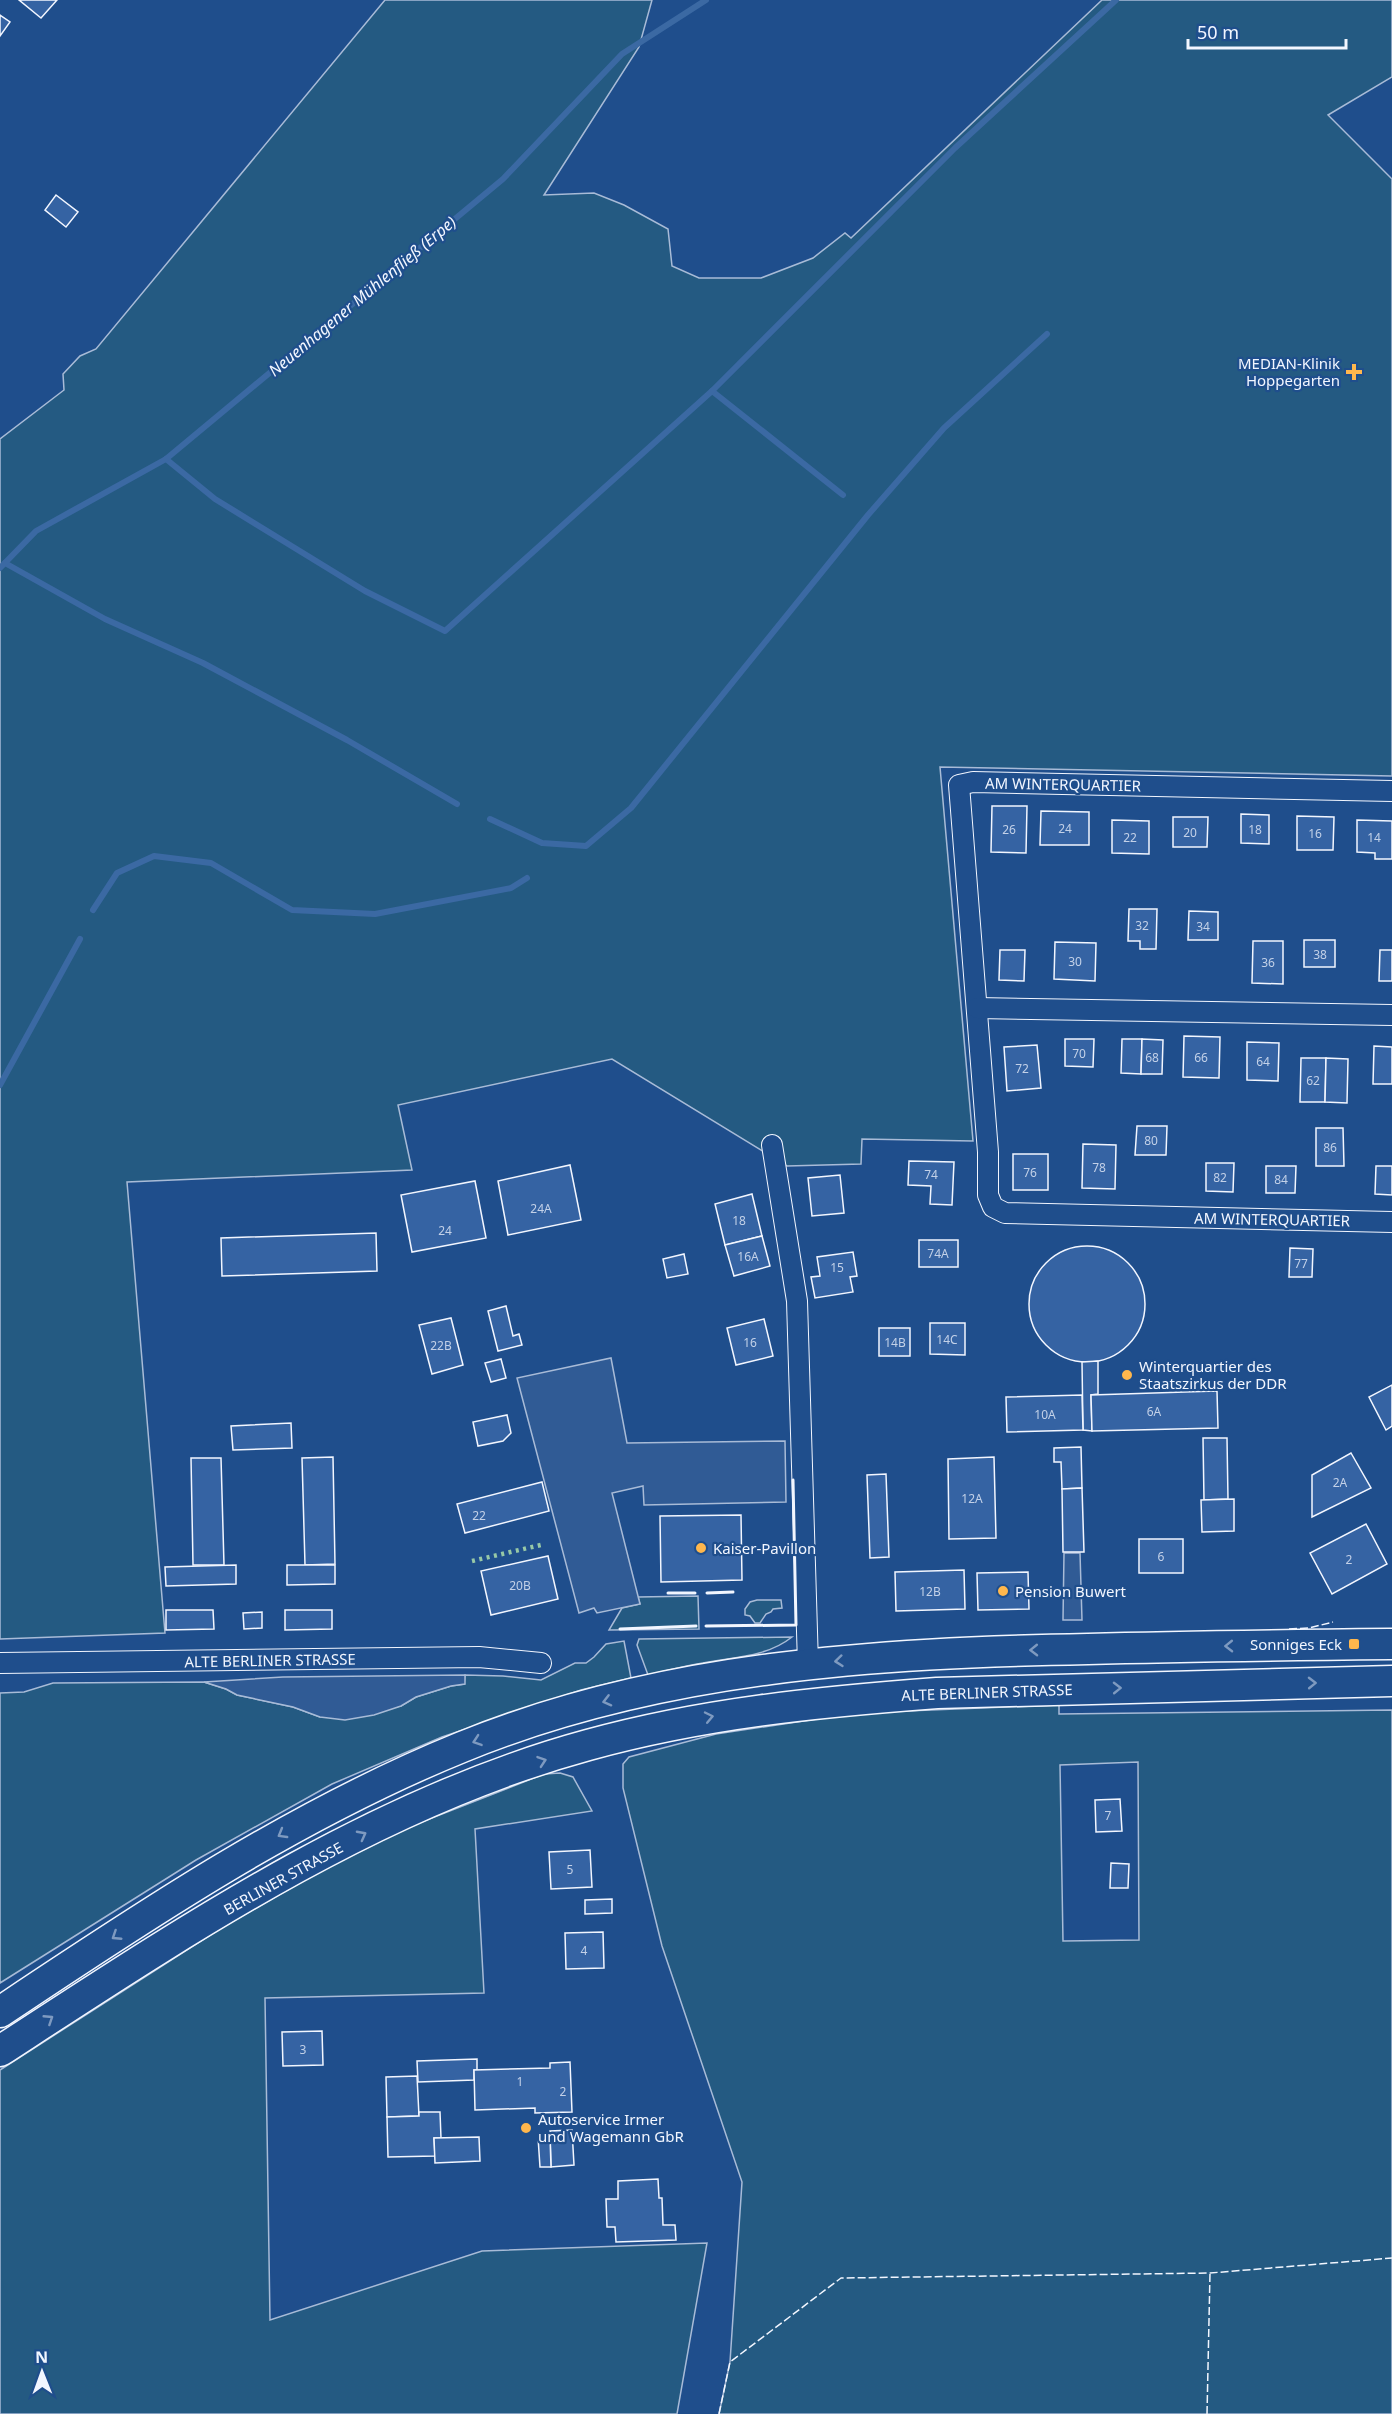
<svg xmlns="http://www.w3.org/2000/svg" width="1392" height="2414" font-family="'Noto Sans',sans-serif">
<rect width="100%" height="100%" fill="#1f4e8c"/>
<g fill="#245a82" stroke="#a8bbd7" stroke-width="1.5" fill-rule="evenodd">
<polygon points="385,0 652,0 639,47 544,195 594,193 624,205 668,229 672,266 699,278 761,278 813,258 845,233 851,238 1102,0 1392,0 1392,77 1328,115 1392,179 1392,776 940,767 973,1141 862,1139 861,1164 787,1166 612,1059 398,1105 412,1170 127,1182 165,1633 0,1639 0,439 64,390 63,374 80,356 96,349"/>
<polygon points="698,1596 699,1629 609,1630 622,1608 640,1604 638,1597"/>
<polygon points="757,1600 781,1600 782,1608 773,1609 771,1612 766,1614 760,1623 755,1623 750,1616 745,1615 745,1609 750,1602"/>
<path d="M792,1637C767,1657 734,1657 703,1663C684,1666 666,1671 648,1675L637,1645L639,1639Z"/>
<polygon points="624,1641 631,1678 581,1690 442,1737 332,1784 196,1860 0,1983 0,1693 24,1692 53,1683 204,1682 226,1689 237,1695 293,1707 320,1717 401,1706 416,1697 451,1686 464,1684 465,1675 503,1676 541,1680 575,1663 586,1663 594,1657 606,1644"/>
<path d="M1059,1705V1714L1392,1710V2414H719L730,2362L742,2182L662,1946L623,1788V1764L629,1757L716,1734L857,1713ZM1138,1762L1139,1940L1063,1941L1060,1765Z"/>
<polygon points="560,1773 573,1777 592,1811 475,1829 484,1993 265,1998 270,2320 482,2251 707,2243 677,2414 0,2414 0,2070 221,1928 322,1870 396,1832 544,1774"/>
</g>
<g fill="#305b95" stroke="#a8bbd7" stroke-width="1.5">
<polygon points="611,1358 627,1443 785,1441 786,1502 644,1505 643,1486 612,1493 640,1604 597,1613 594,1608 579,1613 517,1378"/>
<polygon points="1064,1553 1080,1553 1082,1620 1063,1620"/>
<polygon points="465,1675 465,1684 451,1686 416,1697 401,1706 374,1715 345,1720 320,1717 293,1707 237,1695 226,1689 204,1682 283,1677"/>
</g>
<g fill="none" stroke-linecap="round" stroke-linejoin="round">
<g stroke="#3b69a3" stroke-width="6">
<polyline points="712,391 843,495"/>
<polyline points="166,459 215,499 365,591 445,631 712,391 955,148 1116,0"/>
<polyline points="5,563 105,619 203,663 347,740 457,804"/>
<polyline points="0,568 36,531 166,459 503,179 622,54 706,0"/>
<polyline points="490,819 542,843 586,846 631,808 868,515 944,428 1047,334"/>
<polyline points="93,910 117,873 154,856 211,863 292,910 375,914 511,888 527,878"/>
<polyline points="0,1085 80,939"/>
</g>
</g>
<g fill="#3563a3" stroke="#f2f6ff" stroke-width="1.5">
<polygon points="19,0 57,0 41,18"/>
<polygon points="0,15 10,22 0,36"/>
<polygon points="56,195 78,212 66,227 45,210"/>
<polygon points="992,806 1027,806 1026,853 991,852"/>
<polygon points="1041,811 1089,812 1089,845 1040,845"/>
<polygon points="1241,814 1269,815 1269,844 1241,843"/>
<polygon points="1297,816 1334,817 1333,850 1297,850"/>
<polygon points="1173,817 1208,817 1207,847 1173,847"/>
<polygon points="1112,820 1149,821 1149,854 1112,853"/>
<polygon points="1357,820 1392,821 1392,859 1375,859 1375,853 1357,852"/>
<polygon points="1129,909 1157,909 1156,949 1140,949 1140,941 1128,941"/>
<polygon points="1189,911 1218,912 1218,940 1188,940"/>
<rect x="1304" y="940" width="31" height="27"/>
<polygon points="1253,941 1283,941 1283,984 1252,983"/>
<polygon points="1055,942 1096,943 1095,981 1054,979"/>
<polygon points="1000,950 1025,950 1024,981 999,980"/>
<polygon points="1380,950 1392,950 1392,981 1379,981"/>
<polygon points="1184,1036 1220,1037 1219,1078 1183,1077"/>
<polygon points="1065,1039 1094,1039 1093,1067 1065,1066"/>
<polygon points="1122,1039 1142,1039 1141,1074 1121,1073"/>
<polygon points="1142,1039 1163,1040 1162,1074 1141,1074"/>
<polygon points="1247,1042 1279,1043 1278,1081 1247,1080"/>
<polygon points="1037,1045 1041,1088 1007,1091 1004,1047"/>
<polygon points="1374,1046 1392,1047 1392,1084 1373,1084"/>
<polygon points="1301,1058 1326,1058 1325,1102 1300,1102"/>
<polygon points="1326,1058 1348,1059 1347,1103 1325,1102"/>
<polygon points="1137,1126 1167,1126 1166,1155 1135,1155"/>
<polygon points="1316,1128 1343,1128 1344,1166 1316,1166"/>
<polygon points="1083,1144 1116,1145 1115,1189 1082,1188"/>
<rect x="1013" y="1154" width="35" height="36"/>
<polygon points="909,1161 954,1162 952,1205 930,1204 931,1186 908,1185"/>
<polygon points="1206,1163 1234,1163 1233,1192 1206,1191"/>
<polygon points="570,1165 581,1220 508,1235 498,1181"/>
<polygon points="1266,1166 1296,1166 1295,1193 1266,1193"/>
<polygon points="1376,1166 1392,1166 1392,1195 1375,1194"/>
<polygon points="840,1175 844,1213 812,1216 808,1178"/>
<polygon points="475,1181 486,1238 412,1252 401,1195"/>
<polygon points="752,1194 762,1236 725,1245 715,1204"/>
<polygon points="376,1233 377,1271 222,1276 221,1238"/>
<polygon points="762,1236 770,1266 734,1276 725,1245"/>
<rect x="919" y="1240" width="39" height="27"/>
<circle cx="1087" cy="1304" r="58"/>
<polygon points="1290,1248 1313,1249 1312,1277 1289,1277"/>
<polygon points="853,1252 857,1276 850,1277 853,1292 815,1298 811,1277 820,1276 817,1257"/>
<polygon points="684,1254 688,1274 667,1278 663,1259"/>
<polygon points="506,1306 513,1336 519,1334 522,1345 498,1351 488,1311"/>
<polygon points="451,1318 463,1365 432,1374 419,1325"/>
<polygon points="764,1319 773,1356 736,1365 727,1328"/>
<polygon points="930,1323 965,1323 965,1355 930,1354"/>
<rect x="879" y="1328" width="31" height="28"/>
<polygon points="501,1359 506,1378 491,1382 485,1363"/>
<polygon points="1098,1361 1098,1394 1091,1395 1092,1431 1083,1430 1082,1362"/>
<polygon points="1392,1385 1392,1426 1386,1430 1369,1397"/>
<polygon points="1217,1391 1218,1428 1092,1431 1091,1395"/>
<polygon points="1082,1395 1083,1430 1007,1432 1006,1397"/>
<polygon points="507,1415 511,1433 503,1441 478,1446 473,1422"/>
<polygon points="291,1423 292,1448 233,1450 231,1426"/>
<polygon points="1203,1438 1227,1438 1228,1499 1204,1500"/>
<polygon points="1081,1447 1082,1488 1062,1489 1061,1462 1054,1462 1054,1448"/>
<polygon points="1351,1453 1371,1488 1312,1517 1312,1475"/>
<polygon points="333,1457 335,1564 305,1565 302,1458"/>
<polygon points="994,1457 996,1538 949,1539 948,1459"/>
<polygon points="191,1458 221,1458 224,1565 193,1565"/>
<polygon points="886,1474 889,1557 870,1558 867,1475"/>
<polygon points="542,1482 549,1511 465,1533 457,1504"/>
<polygon points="1082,1488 1084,1552 1063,1552 1062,1489"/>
<polygon points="1234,1499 1234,1531 1202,1532 1201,1500"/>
<polygon points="741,1515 742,1580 661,1582 660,1516"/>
<polygon points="1366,1524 1387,1564 1332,1594 1310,1553"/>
<rect x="1139" y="1539" width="44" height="34"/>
<polygon points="548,1556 558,1599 491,1615 481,1571"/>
<polygon points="236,1565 236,1584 166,1586 165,1567"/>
<polygon points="287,1565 335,1565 335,1584 287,1585"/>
<polygon points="964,1570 965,1609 896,1611 895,1572"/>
<polygon points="1028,1572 1029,1609 978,1610 977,1573"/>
<polygon points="166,1610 213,1610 214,1629 166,1630"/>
<polygon points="285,1610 332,1610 332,1629 285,1630"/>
<polygon points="262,1612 262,1628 244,1629 243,1613"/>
<polygon points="1120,1799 1122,1831 1096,1832 1095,1800"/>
<polygon points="590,1850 592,1887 551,1889 549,1852"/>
<polygon points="1111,1863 1129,1864 1128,1888 1110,1888"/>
<polygon points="612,1899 612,1913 585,1914 585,1900"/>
<polygon points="603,1932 604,1968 566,1969 565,1933"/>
<polygon points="322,2031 323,2065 283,2066 282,2032"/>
<polygon points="477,2059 477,2070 474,2070 474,2080 418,2082 417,2061"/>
<polygon points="570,2062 572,2112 535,2113 535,2108 475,2110 474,2070 550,2068 550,2063"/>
<polygon points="417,2076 419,2116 387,2117 386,2077"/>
<polygon points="419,2112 440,2112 441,2138 434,2138 435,2156 388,2157 387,2117 419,2116"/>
<polygon points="572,2130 574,2165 551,2167 550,2131"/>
<polygon points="479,2137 480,2161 435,2163 434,2138"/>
<polygon points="538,2137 550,2137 551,2167 540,2167"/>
<polygon points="658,2179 659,2198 662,2198 663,2225 675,2225 676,2240 616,2242 615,2227 607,2227 606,2199 618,2199 618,2181"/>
</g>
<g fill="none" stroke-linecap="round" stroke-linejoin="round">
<defs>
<g id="minor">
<polyline points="1392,791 973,782 959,785 988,1152 988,1195 993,1207 1005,1213 1392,1222"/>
<polyline points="977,1008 1392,1015"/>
<polyline points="772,1145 797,1301 808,1664"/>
<polyline points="0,1663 479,1657 541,1663"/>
</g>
<g id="primary">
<path d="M0,2012C148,1913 297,1814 462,1747C660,1666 877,1653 1088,1649C1189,1646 1291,1645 1392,1644"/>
<path d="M0,2051C183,1932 375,1803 588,1745C704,1713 818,1702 937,1693L1392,1681"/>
</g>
</defs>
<use href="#minor" stroke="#f2f6ff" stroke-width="22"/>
<use href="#primary" stroke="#f2f6ff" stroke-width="33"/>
<use href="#minor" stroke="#1f4e8c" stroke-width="20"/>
<use href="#primary" stroke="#1f4e8c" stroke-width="30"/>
<polyline stroke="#97c8a6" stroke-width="4.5" stroke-dasharray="3 4.5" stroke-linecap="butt" points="472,1561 545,1544"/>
<g stroke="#f2f6ff" stroke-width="1.5" stroke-dasharray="8 3" stroke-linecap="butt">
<polyline points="1289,1629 1309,1628 1333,1622"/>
<polyline points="719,2414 730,2362 841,2278 1210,2273 1392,2258"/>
<polyline points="1207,2414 1210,2273"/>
</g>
<g stroke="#f2f6ff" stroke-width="3">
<polyline points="668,1593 695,1593"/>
<polyline points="707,1593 733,1592"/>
<polyline points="706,1626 796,1625 793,1480"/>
<polyline points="620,1629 696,1626"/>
</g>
</g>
<defs><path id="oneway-chevron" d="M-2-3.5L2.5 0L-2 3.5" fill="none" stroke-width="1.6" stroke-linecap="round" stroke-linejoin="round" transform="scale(1.5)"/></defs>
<g stroke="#7e9ac0">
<use href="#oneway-chevron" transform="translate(1229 1646) rotate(179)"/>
<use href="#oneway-chevron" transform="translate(1034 1650) rotate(179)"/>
<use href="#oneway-chevron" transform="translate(839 1661) rotate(174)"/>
<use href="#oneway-chevron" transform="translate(1312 1683) rotate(-1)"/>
<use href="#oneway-chevron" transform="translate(1117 1688) rotate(-1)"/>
<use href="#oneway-chevron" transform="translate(607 1701) rotate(166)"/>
<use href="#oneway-chevron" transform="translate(709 1717) rotate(-12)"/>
<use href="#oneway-chevron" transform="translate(477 1741) rotate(161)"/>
<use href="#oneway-chevron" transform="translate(542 1761) rotate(-19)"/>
<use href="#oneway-chevron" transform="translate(282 1834) rotate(150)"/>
<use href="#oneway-chevron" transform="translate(362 1835) rotate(-28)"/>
<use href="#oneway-chevron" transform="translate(116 1936) rotate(147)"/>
<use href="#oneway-chevron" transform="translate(49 2019) rotate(-33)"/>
</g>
<g fill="#ffb74d" stroke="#1f4e8c" stroke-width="2">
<path d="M1351 363h6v6h6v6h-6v6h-6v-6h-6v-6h6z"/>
<circle cx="1127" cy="1375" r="6"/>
<circle cx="701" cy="1548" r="6"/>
<circle cx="1003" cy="1591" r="6"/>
<rect x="1348" y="1638" width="12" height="12" rx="3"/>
<circle cx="526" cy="2128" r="6"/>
</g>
<g text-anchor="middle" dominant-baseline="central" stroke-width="4.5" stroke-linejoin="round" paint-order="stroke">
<g font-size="12" fill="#c3d1e8">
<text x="1065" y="828">24</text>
<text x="1009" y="829">26</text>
<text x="1255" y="829">18</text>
<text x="1190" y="832">20</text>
<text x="1315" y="833">16</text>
<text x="1130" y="837">22</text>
<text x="1374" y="837">14</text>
<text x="1142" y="925">32</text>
<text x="1203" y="926">34</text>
<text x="1320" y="954">38</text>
<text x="1075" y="961">30</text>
<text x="1268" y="962">36</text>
<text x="1079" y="1053">70</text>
<text x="1152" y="1057">68</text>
<text x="1201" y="1057">66</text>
<text x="1263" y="1061">64</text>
<text x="1022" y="1068">72</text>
<text x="1313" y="1080">62</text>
<text x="1151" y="1140">80</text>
<text x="1330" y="1147">86</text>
<text x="1099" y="1167">78</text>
<text x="1030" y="1172">76</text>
<text x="931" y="1174">74</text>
<text x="1220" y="1177">82</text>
<text x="1281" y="1179">84</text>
<text x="541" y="1208">24A</text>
<text x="739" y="1220">18</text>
<text x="445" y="1230">24</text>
<text x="938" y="1253">74A</text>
<text x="748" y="1256">16A</text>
<text x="1301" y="1263">77</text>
<text x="837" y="1267">15</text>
<text x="947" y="1339">14C</text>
<text x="750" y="1342">16</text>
<text x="895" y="1342">14B</text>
<text x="441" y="1345">22B</text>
<text x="1154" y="1411">6A</text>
<text x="1045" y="1414">10A</text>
<text x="1340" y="1482">2A</text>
<text x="972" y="1498">12A</text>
<text x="479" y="1515">22</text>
<text x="1161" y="1556">6</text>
<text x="1349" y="1559">2</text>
<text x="520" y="1585">20B</text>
<text x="930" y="1591">12B</text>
<text x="1108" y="1815">7</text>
<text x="570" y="1869">5</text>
<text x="584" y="1950">4</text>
<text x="303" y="2049">3</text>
<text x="520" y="2081">1</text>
<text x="563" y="2091">2</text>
</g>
<g font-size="15" fill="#f2f6ff" stroke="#1f4e8c" text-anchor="start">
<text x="1340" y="363" text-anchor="end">MEDIAN-Klinik<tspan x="1340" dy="17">Hoppegarten</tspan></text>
<text x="1139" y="1366">Winterquartier des<tspan x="1139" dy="17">Staatszirkus der DDR</tspan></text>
<text x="713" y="1548">Kaiser-Pavillon</text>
<text x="1015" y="1591">Pension Buwert</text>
<text x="1342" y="1644" text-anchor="end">Sonniges Eck</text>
<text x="538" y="2119">Autoservice Irmer<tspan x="538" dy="17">und Wagemann GbR</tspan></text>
</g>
<g font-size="15" fill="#f2f6ff" stroke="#1f4e8c">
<text transform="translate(1063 784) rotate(1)">AM WINTERQUARTIER</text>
<text transform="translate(1272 1219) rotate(1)">AM WINTERQUARTIER</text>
<text transform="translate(270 1660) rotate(-1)">ALTE BERLINER STRASSE</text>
<text transform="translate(987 1692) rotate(-2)">ALTE BERLINER STRASSE</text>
<text transform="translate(283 1878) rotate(-29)">BERLINER STRASSE</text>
</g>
<g font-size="16" font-style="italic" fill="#f2f6ff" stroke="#1f4e8c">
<text transform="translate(362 296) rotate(-40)">Neuenhagener Mühlenfließ (Erpe)</text>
</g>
</g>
<g transform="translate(42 2372) rotate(359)" stroke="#1f4e8c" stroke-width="4.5" paint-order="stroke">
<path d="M0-4.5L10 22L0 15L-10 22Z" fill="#f2f6ff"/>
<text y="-9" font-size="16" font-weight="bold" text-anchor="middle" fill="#f2f6ff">N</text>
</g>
<path d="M1188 39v9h158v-9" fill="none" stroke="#f2f6ff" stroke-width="3"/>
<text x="1197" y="39" font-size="18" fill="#f2f6ff" stroke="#1f4e8c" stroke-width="4.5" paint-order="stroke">50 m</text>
</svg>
